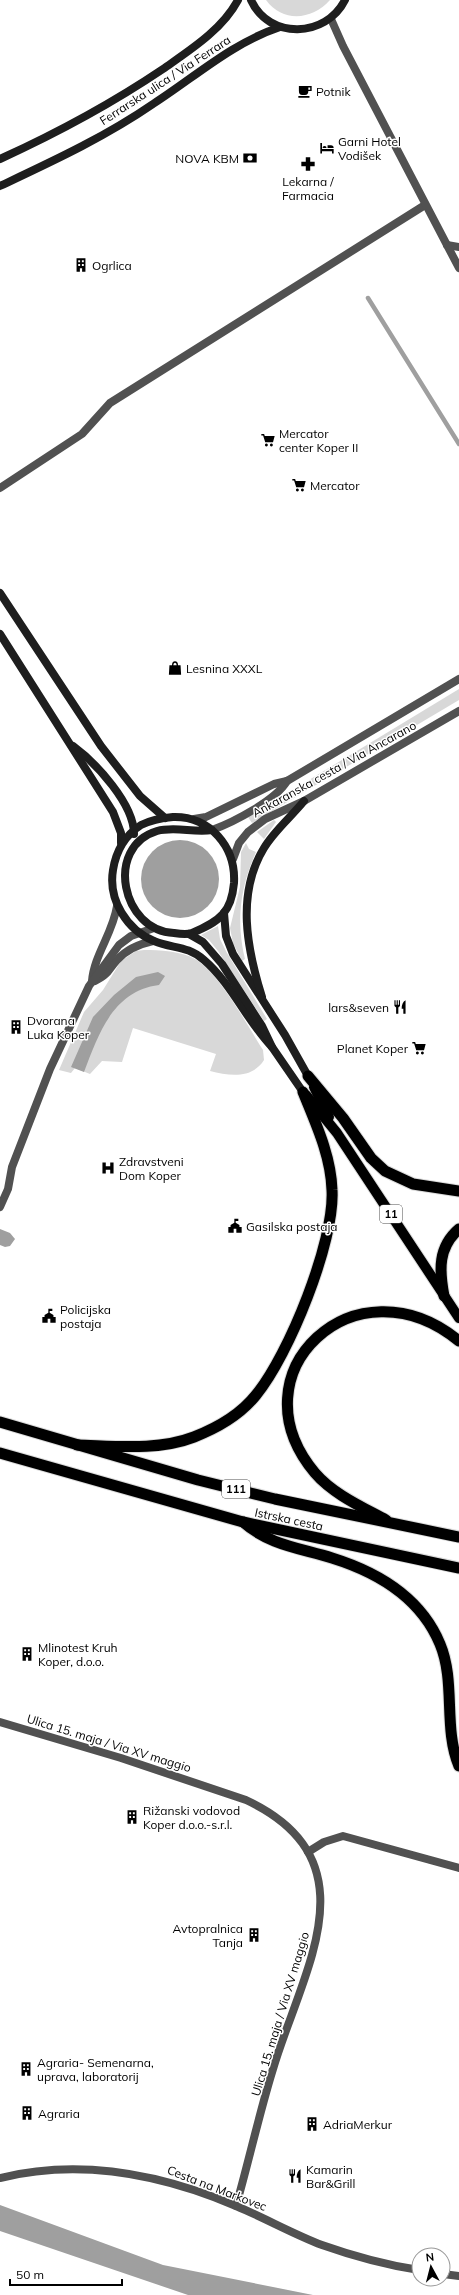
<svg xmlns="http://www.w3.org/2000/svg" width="459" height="2295" font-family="Mulish,sans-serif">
<rect width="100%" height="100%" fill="#fff"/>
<g fill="#d8d8d8">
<path d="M266,0H330C312,20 283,23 266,0Z"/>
<polygon points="459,689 459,700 252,823 248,817"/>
<polygon points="274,820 276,822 264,839 257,832"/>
<path d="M246,843L249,849L256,852C240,888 236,921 245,959L242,961L233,943L230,928L240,887L241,852Z"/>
<polygon points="218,926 220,939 227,953 267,1019 264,1021 218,951 209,940 201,935"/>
<path d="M144,950C160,950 181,951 195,959C220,974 247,1025 263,1050L264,1060C252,1079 230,1076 210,1071L216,1054L133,1028L122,1062L102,1061L90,1074L75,1068L71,1073L59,1070L84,1012L103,990L121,961L136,951Z"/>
</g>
<g fill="#9f9f9f">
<circle cx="180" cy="879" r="39"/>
<path d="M158,972L165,976L159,985C113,991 99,1033 84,1072L71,1067L93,1017L114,995L136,977Z"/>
<polygon points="0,1229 10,1233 15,1239 10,1246 5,1247 0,1245"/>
<polygon points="0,2205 163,2265 313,2295 188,2295 0,2231"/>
</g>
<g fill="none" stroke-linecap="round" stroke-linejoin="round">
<polyline stroke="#9f9f9f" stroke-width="4.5" points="368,298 459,444"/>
<defs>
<g id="primary">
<polyline points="314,1087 329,1117"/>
<polyline points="306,1095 337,1133 459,1318"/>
</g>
<g id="trunk">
<polyline points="308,1076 343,1118 371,1158 385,1171 413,1184 459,1191"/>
<path d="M444,1296C439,1270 438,1247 459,1229"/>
<polyline points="0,1422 198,1480 275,1499 459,1537"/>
<path d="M77,1445C115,1446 158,1451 194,1437C217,1428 241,1414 256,1395C289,1355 335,1241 332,1190C331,1156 316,1124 303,1092"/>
<polyline points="0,1453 243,1522 459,1568"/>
<path d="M386,1520C362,1507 333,1494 315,1473C231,1373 356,1256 459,1341"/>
<path d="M243,1522C269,1545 300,1548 332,1558C377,1572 421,1598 440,1644C456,1682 443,1728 459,1766"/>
</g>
</defs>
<use href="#primary" stroke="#dbdbdb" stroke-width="12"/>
<use href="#trunk" stroke="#dbdbdb" stroke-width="13"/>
<g stroke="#515151" stroke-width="8">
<polyline points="447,245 459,247"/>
<polyline points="0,488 82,434 110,403 425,205"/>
<path d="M92,981C94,955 113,933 117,906"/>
<path d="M95,981C110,973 107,971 117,960C126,950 139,944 153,941"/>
<polyline points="0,1207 8,1189 12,1167 50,1069 89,986 119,945 131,936 154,928"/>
<path d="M0,1722L121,1758L246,1800C376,1861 302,1971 273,2069C259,2114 249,2161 236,2206"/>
<polyline points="308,1852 324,1842 343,1836 459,1868"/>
</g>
<g stroke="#515151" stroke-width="8">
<polyline points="331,19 343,46 459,268"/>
<polyline points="194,819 206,817 274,784 287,781 459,679"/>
<path d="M212,830C234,822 276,800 287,781"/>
<polyline points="233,859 239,843 248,832 265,819 304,801 459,711"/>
<path d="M0,2178C81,2158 161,2174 236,2206C265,2218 293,2234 322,2245C353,2256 386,2265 419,2270"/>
<polyline points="443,2274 459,2276"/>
</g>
<g stroke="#1e1e1e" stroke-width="8">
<path d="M251,0C269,40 326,38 345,0"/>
<path d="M0,159C57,133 111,104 163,69C190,50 222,30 238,0"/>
<path d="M0,186C53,161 105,137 153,104C195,77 232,43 280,27"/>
<polyline points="0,593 101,746 140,796 165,818"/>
<polyline points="0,634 113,812 121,833 121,843"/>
<path d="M73,746C96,763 134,804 134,834"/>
<path d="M212,830C194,833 175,826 157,831C104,847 122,931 174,933C180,934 187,935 192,933C204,928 215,923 223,914C230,906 233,894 234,883C236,847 210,816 173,817C162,818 151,820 141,825C124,836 116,851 113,870C108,900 127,930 154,941C173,949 187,945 204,960C231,983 247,1021 272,1047"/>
<polyline points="224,913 226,936 233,954 285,1035 308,1076"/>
<polyline points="189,934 203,942 222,964 262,1026 272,1047 303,1092"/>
<path d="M262,997C247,949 236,894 264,848C274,831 291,817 304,801"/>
</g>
<use href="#primary" stroke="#000" stroke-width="10"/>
<use href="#trunk" stroke="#000" stroke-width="11"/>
</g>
<defs>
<symbol id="cafe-bare" viewBox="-9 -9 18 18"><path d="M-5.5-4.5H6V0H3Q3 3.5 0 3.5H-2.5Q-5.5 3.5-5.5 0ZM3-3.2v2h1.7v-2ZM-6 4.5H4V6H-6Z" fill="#000" stroke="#fff" stroke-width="2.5" paint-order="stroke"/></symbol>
<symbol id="hotel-bare" viewBox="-9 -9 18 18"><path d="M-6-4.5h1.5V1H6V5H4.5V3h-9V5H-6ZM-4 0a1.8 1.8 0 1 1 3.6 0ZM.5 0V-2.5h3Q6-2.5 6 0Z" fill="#000" stroke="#fff" stroke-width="2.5" paint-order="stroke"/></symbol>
<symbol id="bank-bare" viewBox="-9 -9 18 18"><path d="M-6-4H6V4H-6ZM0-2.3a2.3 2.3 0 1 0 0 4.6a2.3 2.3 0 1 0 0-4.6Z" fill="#000" stroke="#fff" stroke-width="2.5" paint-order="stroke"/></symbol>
<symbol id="pharmacy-bare" viewBox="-9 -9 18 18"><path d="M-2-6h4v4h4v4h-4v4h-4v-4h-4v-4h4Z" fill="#000" stroke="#fff" stroke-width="2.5" paint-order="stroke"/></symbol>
<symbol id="building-bare" viewBox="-9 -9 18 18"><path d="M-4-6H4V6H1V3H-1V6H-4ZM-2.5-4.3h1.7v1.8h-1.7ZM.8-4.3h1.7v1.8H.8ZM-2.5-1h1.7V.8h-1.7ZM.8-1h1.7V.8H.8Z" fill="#000" stroke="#fff" stroke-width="2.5" paint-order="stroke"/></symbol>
<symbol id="supermarket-bare" viewBox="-9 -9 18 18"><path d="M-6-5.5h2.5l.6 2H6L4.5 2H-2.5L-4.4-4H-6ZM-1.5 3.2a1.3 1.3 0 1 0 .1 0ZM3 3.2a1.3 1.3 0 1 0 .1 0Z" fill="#000" stroke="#fff" stroke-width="2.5" paint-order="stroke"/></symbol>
<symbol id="shop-bare" viewBox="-9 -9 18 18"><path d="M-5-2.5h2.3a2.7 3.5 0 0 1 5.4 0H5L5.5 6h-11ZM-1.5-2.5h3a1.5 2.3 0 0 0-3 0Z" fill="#000" stroke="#fff" stroke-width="2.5" paint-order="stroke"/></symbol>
<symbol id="restaurant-bare" viewBox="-9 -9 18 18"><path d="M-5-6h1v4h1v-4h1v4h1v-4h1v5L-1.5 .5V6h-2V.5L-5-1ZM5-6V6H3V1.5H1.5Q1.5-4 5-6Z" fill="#000" stroke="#fff" stroke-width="2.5" paint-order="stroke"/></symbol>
<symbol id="hospital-bare" viewBox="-9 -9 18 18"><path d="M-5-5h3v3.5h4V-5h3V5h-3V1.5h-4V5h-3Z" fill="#000" stroke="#fff" stroke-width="2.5" paint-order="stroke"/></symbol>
<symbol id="civic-bare" viewBox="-9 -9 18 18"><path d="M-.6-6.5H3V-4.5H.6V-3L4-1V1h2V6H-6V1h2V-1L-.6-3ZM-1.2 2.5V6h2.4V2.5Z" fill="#000" stroke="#fff" stroke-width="2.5" paint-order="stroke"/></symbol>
</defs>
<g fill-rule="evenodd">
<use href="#cafe-bare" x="295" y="81" width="20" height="20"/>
<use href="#hotel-bare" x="317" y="138" width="20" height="20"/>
<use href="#bank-bare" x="240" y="148" width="20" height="20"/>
<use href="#pharmacy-bare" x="298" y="154" width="20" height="20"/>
<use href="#building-bare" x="71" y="255" width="20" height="20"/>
<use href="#supermarket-bare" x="258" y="430" width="20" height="20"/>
<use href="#supermarket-bare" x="289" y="475" width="20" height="20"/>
<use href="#shop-bare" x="165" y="658" width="20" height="20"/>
<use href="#restaurant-bare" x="390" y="997" width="20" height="20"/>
<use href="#building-bare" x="6" y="1017" width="20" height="20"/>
<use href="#supermarket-bare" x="409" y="1038" width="20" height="20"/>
<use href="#hospital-bare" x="98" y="1158" width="20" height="20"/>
<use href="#civic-bare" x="225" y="1216" width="20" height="20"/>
<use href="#civic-bare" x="39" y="1306" width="20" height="20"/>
<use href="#building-bare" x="17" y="1644" width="20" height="20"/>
<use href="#building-bare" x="122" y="1807" width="20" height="20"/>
<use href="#building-bare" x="244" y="1925" width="20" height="20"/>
<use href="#building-bare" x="16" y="2059" width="20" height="20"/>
<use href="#building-bare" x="17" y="2103" width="20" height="20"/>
<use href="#building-bare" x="302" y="2114" width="20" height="20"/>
<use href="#restaurant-bare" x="285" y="2166" width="20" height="20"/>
</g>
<g text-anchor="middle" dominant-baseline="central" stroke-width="3" stroke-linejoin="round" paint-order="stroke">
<g fill="#fff" stroke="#4c4c4c" stroke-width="1">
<rect x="380" y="1205" width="22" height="18" rx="3"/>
<rect x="222" y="1480" width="28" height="18" rx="3"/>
</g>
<g font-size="11" font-weight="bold" fill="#000">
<text x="391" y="1214">11</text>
<text x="236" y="1489">111</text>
</g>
<g font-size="12" fill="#000" stroke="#fff">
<text transform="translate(165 80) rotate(-33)">Ferrarska ulica / Via Ferrara</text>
<text transform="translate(334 769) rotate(-29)">Ankaranska cesta / Via Ancarano</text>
<text transform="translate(289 1519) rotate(12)">Istrska cesta</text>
<text transform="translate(109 1743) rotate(17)">Ulica 15. maja / Via XV maggio</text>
<text transform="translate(280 2014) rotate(-73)">Ulica 15. maja / Via XV maggio</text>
<text transform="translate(217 2188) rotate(21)">Cesta na Markovec</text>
</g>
<g font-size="12" fill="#000" stroke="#fff" text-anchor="start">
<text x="316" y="91">Potnik</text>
<text x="338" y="141">Garni Hotel<tspan x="338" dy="14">Vodišek</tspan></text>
<text x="239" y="158" text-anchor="end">NOVA KBM</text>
<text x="308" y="181" text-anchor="middle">Lekarna /<tspan x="308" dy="14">Farmacia</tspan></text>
<text x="92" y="265">Ogrlica</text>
<text x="279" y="433">Mercator<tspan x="279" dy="14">center Koper II</tspan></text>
<text x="310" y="485">Mercator</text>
<text x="186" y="668">Lesnina XXXL</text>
<text x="389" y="1007" text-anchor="end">lars&amp;seven</text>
<text x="27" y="1020">Dvorana<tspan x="27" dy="14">Luka Koper</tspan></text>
<text x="408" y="1048" text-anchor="end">Planet Koper</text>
<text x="119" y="1161">Zdravstveni<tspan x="119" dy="14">Dom Koper</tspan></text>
<text x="246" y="1226">Gasilska postaja</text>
<text x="60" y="1309">Policijska<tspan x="60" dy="14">postaja</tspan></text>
<text x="38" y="1647">Mlinotest Kruh<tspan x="38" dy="14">Koper, d.o.o.</tspan></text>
<text x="143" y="1810">Rižanski vodovod<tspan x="143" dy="14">Koper d.o.o.-s.r.l.</tspan></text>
<text x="243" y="1928" text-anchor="end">Avtopralnica<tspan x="243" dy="14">Tanja</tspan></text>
<text x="37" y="2062">Agraria- Semenarna,<tspan x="37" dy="14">uprava, laboratorij</tspan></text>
<text x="38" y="2113">Agraria</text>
<text x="323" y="2124">AdriaMerkur</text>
<text x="306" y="2169">Kamarin<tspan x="306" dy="14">Bar&amp;Grill</tspan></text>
</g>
</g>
<g transform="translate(431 2267) rotate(353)"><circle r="19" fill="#ffffff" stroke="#999999"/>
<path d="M0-3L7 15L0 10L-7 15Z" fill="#000000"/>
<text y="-6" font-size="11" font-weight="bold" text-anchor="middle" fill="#000000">N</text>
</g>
<path d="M10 2279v6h112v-6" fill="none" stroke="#000000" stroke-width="2"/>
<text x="16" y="2279" font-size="12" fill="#000000" stroke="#ffffff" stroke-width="3" paint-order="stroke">50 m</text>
</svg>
